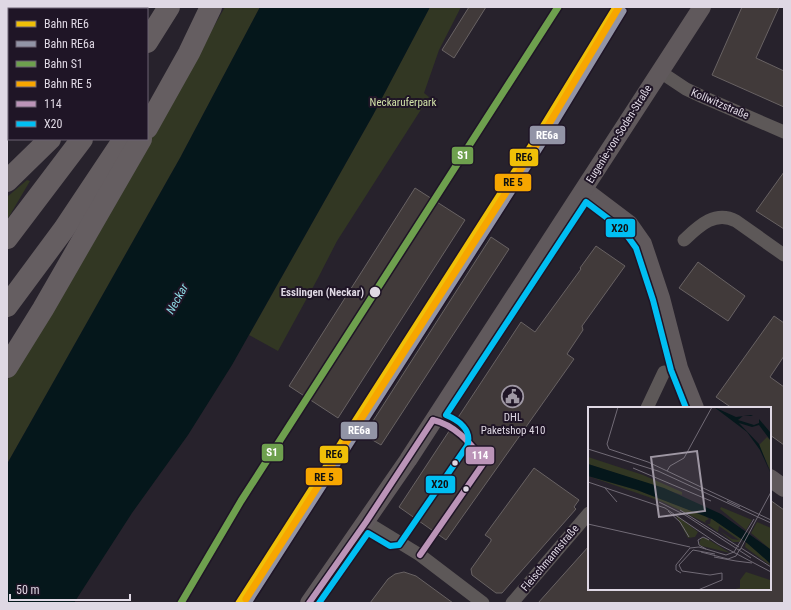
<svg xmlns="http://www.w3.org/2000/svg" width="791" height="610" font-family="'Roboto Condensed',sans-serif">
<rect width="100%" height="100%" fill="#27222c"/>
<g fill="#323723">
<polygon points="225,7 260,7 180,158 7,464 7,381 53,308"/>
<polygon points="430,7 461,7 439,50 424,93 429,97 337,241 318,278 278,351 249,335 373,115"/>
<polygon points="27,180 30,181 7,220 7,197"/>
</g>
<polygon fill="#05171b" points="260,7 430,7 373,115 232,365 188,435 132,513 74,603 7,603 7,464 180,158"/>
<g fill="#413a3a" stroke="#686263">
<polygon points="469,7 486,7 454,58 442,50"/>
<polygon points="742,7 779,7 756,58 784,71 784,107 712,75"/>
<polygon points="784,172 784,229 756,211"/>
<polygon points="415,188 465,220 338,418 289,386"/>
<polygon points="491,237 509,249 381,445 364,435"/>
<polygon points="596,246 625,266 582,326 583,330 567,354 574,359 446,540 399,507 521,322 535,332 581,269 580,268"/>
<polygon points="698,262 745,296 728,321 679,288"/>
<polygon points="774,316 784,323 784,356 770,377 784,387 784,445 770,435 770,408 732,408 716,397"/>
<polygon points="534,468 579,500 574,507 576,509 502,593 496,593 472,575 471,569 491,541 491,539 485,535"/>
<polygon points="770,500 784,510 784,603 538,603 589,546 589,589 770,589"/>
<polygon points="404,572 416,576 453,603 370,603 388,579 395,574"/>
</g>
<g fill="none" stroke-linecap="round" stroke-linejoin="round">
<g stroke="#5d5858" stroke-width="13">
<polyline points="659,71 686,89 703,97 784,132"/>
<polyline points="7,73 9,73"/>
<path d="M684,240C699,226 715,210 736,221L784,255"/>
<polyline points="647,408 664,372"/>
<polyline points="366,522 420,555 483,603"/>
<polyline points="512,603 589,513"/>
</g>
<g stroke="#60595c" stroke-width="18">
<polyline points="584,190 629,224 643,244 661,298 679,368 695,408"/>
<polyline points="770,478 784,488"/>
<polyline points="309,603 408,460 702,7"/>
</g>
<g stroke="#655e61" stroke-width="22">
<polyline points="147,42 169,7"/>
<polyline points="147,128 189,53 211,7"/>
<polyline points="7,181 50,139"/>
<polyline points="7,238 82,139"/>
<polyline points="7,306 64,229 124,139"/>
<polyline points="7,367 43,309 141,139"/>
</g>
<defs>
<g id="bus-1">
<path d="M420,555L483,464V459C469,442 455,425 433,420"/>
<polyline points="309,603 366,522 433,420"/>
</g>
<path id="bus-2" d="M319,603L368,533L390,546L399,545L467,446C473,430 458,420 446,415L586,202L623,230L636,248L653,300L671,370L686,408"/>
</defs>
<use href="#bus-1" stroke="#1f1526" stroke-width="9"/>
<use href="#bus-2" stroke="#1f1526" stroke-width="9"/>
<use href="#bus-1" stroke="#bb94b8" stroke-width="6"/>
<use href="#bus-2" stroke="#00bff3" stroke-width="6"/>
<defs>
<polyline id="rail-1" points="239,603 535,140 616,7"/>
<polyline id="rail-2" points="248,603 542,144 623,11"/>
<polyline id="rail-3" points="181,603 241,501 558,7"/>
<polyline id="rail-4" points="246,599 537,144 619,7"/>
</defs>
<use href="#rail-1" stroke="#1f1526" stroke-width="10"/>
<use href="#rail-2" stroke="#1f1526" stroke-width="10"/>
<use href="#rail-3" stroke="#1f1526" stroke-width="10"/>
<use href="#rail-4" stroke="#1f1526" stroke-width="10"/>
<use href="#rail-1" stroke="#f0c008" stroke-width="7"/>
<use href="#rail-2" stroke="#9294a6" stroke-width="7"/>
<use href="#rail-3" stroke="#6ea04e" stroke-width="7"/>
<use href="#rail-4" stroke="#f7a600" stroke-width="7"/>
</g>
<defs>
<symbol id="civic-ring" viewBox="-11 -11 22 22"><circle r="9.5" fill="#1f1526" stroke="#9f98a4" stroke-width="1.5"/><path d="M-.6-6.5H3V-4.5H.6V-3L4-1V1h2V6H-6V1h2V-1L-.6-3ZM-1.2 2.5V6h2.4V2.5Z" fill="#9f98a4"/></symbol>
</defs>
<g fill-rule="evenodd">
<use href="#civic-ring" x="500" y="384" width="25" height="25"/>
</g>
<g fill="#dfd8e4" stroke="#1f1526" stroke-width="1.5">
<circle cx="375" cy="292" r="6"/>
<circle cx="455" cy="463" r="3.5"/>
<circle cx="466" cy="489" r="3.5"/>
</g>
<g text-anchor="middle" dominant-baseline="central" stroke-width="4" stroke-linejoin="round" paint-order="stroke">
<g font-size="11" fill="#d0e0a7" stroke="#1f1526">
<text x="403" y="102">Neckaruferpark</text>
</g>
<g font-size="11" fill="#dfd8e4" stroke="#1f1526">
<text transform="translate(720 104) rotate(23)">Kollwitzstraße</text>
<text transform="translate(619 134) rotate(-58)">Eugenie-von-Soden-Straße</text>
<text transform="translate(550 558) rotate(-50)">Fleischmannstraße</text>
</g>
<g font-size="11" font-weight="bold" fill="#dfd8e4" stroke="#1f1526" text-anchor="end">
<text x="364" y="292">Esslingen (Neckar)</text>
</g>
<g font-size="11" fill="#dfd8e4" stroke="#1f1526">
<text x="513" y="417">DHL<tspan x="513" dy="13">Paketshop 410</tspan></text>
</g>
<g font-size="12" font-style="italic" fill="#8ad7e1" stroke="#1f1526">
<text transform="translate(177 299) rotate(-61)">Neckar</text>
</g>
</g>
<g transform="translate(588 407)">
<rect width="183" height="183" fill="#27222c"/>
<path d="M179,30L183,34V65L171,38ZM0,50L55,68L94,85V88L0,57ZM0,69L49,83L116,108L121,112L117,114L118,116L75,95ZM133,100L164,113L158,123L132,102ZM87,107L110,125L107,130L100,131ZM123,111L127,113L154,132L151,135H145L132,124L144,132L151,133L131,119L130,125L119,117H122ZM169,115L183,121V143L163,126ZM113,131H118L142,146L114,139L111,137ZM158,135L177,151L183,159L157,140ZM158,165L182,173L183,183H143L152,181V173Z" fill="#323723"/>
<path d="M126,0L148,10L163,8L165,9H155L150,13L166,18L171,16V12L182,25L183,34L171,18L164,20L151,16L171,37L183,67L172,43L159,25ZM0,57L76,81L133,107L182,142L183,157L159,136L124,112L49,83L0,69Z" fill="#05171b"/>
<path fill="none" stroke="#716b76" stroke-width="1" d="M30,0L19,37L21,42L60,55L183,113M0,42L70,64L183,116M45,61L123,94M79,64L82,59L96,51L124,0M0,75L77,101L130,137L183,165M17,81L29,95M139,94L152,100M71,95L97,108L163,151M92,103L151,140M80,104L92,115L101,130M0,117L102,140M153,141L183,160M118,142L111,138L110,133L115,130L121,133M152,143L183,85M113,145L140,152L148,149L152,142M126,150L148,154M148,154L164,156M93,166L88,163V158L102,141L111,140L138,148L146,145L166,112M110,183L134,173V166L122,168L94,164L91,158L105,143L127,147"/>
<path fill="#9f98a4" fill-opacity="0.15" stroke="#9f98a4" stroke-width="2" d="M109,44L117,104L71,110L63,50Z"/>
<rect width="183" height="183" fill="none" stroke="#dfd8e4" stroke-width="2"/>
</g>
<g stroke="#1f1526" stroke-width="1.5">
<rect x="529" y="125" width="37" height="20" rx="4" fill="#9294a6"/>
<rect x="451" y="146" width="23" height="19" rx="4" fill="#6ea04e"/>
<rect x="509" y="148" width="30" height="19" rx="4" fill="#f0c008"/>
<rect x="494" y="173" width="38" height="19" rx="4" fill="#f7a600"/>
<rect x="605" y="218" width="31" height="20" rx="4" fill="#00bff3"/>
<rect x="340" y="421" width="38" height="19" rx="4" fill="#9294a6"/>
<rect x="261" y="443" width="23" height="19" rx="4" fill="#6ea04e"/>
<rect x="319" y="445" width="30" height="19" rx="4" fill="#f0c008"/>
<rect x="465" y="446" width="30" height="19" rx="4" fill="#bb94b8"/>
<rect x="305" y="467" width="38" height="19" rx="4" fill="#f7a600"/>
<rect x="425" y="475" width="31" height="19" rx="4" fill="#00bff3"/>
</g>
<g font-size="11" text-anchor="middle" font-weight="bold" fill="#fff">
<text x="547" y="139">RE6a</text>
<text x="463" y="159">S1</text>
<text x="359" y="434">RE6a</text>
<text x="272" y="456">S1</text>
<text x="480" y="459">114</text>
</g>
<g font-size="11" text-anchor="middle" font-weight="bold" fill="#111">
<text x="524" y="161">RE6</text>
<text x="513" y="186">RE 5</text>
<text x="620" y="232">X20</text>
<text x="334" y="458">RE6</text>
<text x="324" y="481">RE 5</text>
<text x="440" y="488">X20</text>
</g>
<rect width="791" height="610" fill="none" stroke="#dfd8e4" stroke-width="16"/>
<rect x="8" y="8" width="140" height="132" fill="#1f1526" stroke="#6c6372"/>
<rect x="16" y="21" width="20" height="6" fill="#f0c008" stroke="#6c6372"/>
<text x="44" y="28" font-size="12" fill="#dfd8e4">Bahn RE6</text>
<rect x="16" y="41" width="20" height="6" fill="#9294a6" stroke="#6c6372"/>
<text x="44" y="48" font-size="12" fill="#dfd8e4">Bahn RE6a</text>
<rect x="16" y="61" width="20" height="6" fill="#6ea04e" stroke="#6c6372"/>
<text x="44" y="68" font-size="12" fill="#dfd8e4">Bahn S1</text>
<rect x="16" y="81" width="20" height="6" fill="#f7a600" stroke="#6c6372"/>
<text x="44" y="88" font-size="12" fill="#dfd8e4">Bahn RE 5</text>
<rect x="16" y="101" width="20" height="6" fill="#bb94b8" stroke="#6c6372"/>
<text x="44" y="108" font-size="12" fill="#dfd8e4">114</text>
<rect x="16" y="121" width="20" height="6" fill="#00bff3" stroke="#6c6372"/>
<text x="44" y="128" font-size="12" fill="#dfd8e4">X20</text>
<path d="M10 594v6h120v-6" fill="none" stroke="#dfd8e4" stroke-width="2"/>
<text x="16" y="594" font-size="12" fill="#dfd8e4" stroke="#1f1526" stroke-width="3" paint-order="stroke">50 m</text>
</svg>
